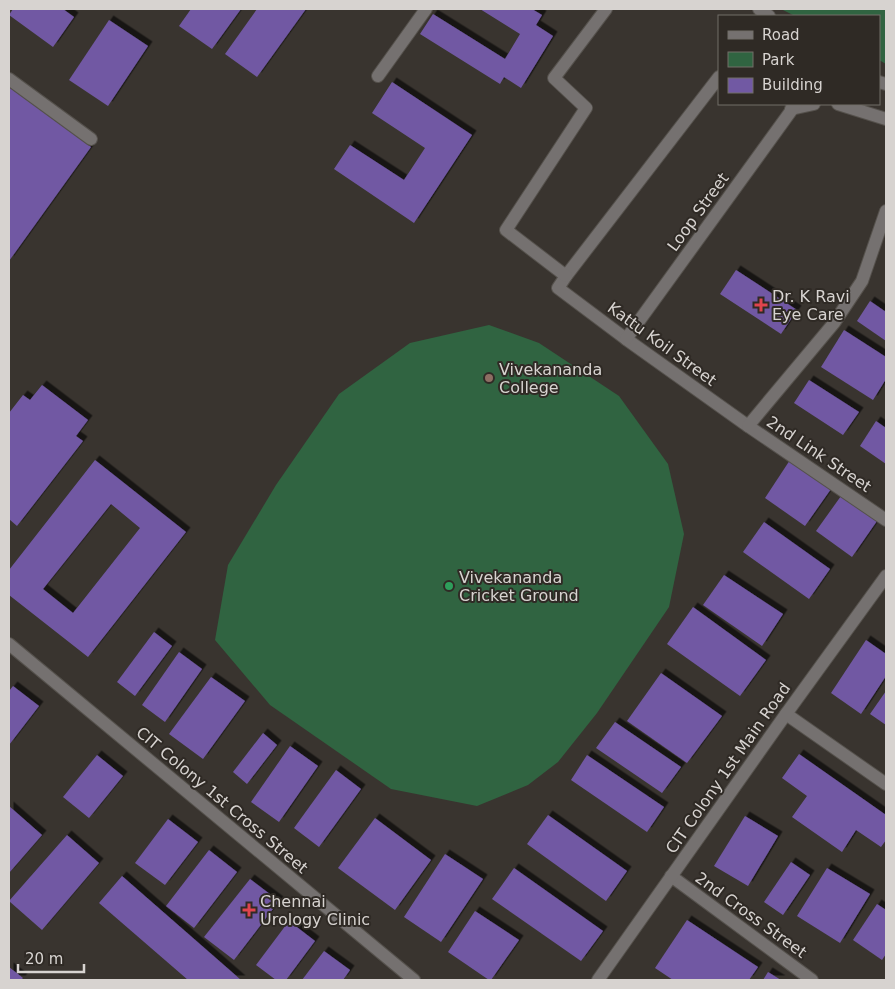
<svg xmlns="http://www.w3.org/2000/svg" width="895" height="989" font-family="'DejaVu Sans',sans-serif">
<defs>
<filter id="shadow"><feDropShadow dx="4.5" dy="-4.5" stdDeviation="0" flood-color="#0009"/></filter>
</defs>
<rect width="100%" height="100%" fill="#39342f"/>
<g fill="#306441">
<polygon points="781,9 886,9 886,64 879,60 879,16 795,16"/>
<polygon points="489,325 539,343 619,396 668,464 684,534 669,607 597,713 558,762 528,785 477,806 391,789 270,705 215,640 228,565 276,485 339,394 410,343"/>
</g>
<g fill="#7159a3" fill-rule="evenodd" filter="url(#shadow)">
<polygon points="13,9 63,9 74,17 53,47 9,15"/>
<polygon points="191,9 241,9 212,49 179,26"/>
<polygon points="257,9 306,9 257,77 225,54"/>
<polygon points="480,9 532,9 542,15 536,25 553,36 521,88 504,77 500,84 420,34 433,14 505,59 520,34"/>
<polygon points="109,20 148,46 108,106 69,80"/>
<polygon points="392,82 472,135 414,223 334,169 350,145 404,180 425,148 372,113"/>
<polygon points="9,87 91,147 9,261"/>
<polygon points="736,270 797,310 781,334 720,294"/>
<polygon points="870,301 886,312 886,341 857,321"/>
<polygon points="844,330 886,357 886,379 873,400 821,367"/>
<polygon points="809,380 859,412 843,435 794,403"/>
<polygon points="42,385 88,420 76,436 83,441 17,526 9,519 9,413 23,395 30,400"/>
<polygon points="876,421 886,428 886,464 860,446"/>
<path d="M95,460L186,532L88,657L9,595V570ZM111,504L140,528L73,613L43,589Z"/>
<polygon points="790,460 831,489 805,526 765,498"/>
<polygon points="841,496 877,521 852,557 816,531"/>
<polygon points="764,522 830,569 809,599 743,552"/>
<polygon points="724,575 783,614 762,646 703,605"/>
<polygon points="693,607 766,660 740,696 667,644"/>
<polygon points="154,632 172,646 135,696 117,682"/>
<polygon points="866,640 886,654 886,676 861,714 831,693"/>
<polygon points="179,652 202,669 165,722 142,705"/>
<polygon points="661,673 722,716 687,763 627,721"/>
<polygon points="211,677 245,701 203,759 169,734"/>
<polygon points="13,686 39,706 9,745 9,691"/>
<polygon points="886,691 886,725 870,714"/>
<polygon points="615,722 681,767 662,793 596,748"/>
<polygon points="263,733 277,745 247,784 233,772"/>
<polygon points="290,746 318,766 279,822 251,802"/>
<polygon points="799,754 886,815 886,840 881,847 856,830 842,852 792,817 807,796 782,778"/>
<polygon points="97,755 123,776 89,818 63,797"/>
<polygon points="587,755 664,807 647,832 571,780"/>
<polygon points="336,770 361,789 319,847 294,828"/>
<polygon points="9,806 42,835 9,873"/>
<polygon points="548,815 627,871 606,901 527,844"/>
<polygon points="745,816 778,836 748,886 714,866"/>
<polygon points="375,818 431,860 395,910 338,868"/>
<polygon points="168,819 198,842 165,885 135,863"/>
<polygon points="67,835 99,863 42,930 9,901"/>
<polygon points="209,850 237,872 194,928 166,906"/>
<polygon points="445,854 483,879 441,942 404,917"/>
<polygon points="791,862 810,875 783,915 764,902"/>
<polygon points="514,868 603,931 581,961 492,899"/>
<polygon points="827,868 870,894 840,943 797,916"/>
<polygon points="122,876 241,980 188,980 99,903"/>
<polygon points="250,879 279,901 234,960 204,937"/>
<polygon points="877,904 886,910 886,954 882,960 853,940"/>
<polygon points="475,911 519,940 491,980 489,980 448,952"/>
<polygon points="687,920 758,967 749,980 673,980 655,968"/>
<polygon points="289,921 315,941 286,980 276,980 256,965"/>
<polygon points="324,951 350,970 343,980 302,980"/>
<polygon points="9,967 23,978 21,980 9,980"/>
<polygon points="768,972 781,980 763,980"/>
</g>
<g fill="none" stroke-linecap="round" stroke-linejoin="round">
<defs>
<g id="minor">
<polyline points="759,9 769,16"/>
<polyline points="378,76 426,9"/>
<polyline points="719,77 566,276 558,288 626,339 748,426"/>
<polyline points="9,79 91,139"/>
<polyline points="879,82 886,84"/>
<polyline points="838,104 886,119"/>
<polyline points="791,109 814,104"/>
<polyline points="886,211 862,281 834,323 748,426 886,520"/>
<polyline points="566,276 506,230 586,108 554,78 606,9"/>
<polyline points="626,339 796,104"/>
<polyline points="9,644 414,980"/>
<polyline points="786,714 886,784"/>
<polyline points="671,876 812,980"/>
<polyline points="598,980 786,714 886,576"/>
</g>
</defs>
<use href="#minor" stroke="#55514c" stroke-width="14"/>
<use href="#minor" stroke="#757170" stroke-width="12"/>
</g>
<g fill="#e0444e" stroke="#2f2a25" stroke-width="2">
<path d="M758.5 297.5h5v5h5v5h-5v5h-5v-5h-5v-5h5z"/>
<path d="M246.5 902.5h5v5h5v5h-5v5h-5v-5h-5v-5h5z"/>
</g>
<circle fill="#8d6e63" stroke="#2f2a25" stroke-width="2" cx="489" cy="378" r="5"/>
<circle fill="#2e9e5b" stroke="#2f2a25" stroke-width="2" cx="449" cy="586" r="5"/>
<g text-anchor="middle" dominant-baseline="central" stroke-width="4" stroke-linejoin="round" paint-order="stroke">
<g font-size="16" fill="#d7d3d0" stroke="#2f2a25">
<text transform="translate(698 212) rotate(-54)">Loop Street</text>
<text transform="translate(662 344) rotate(36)">Kattu Koil Street</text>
<text transform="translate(819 454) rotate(34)">2nd Link Street</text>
<text transform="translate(728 768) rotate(-55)">CIT Colony 1st Main Road</text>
<text transform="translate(222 800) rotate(40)">CIT Colony 1st Cross Street</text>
<text transform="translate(751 915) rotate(36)">2nd Cross Street</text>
</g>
<g font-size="16" fill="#d7d3d0" stroke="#2f2a25" text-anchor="start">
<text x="772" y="296">Dr. K Ravi<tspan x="772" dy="18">Eye Care</tspan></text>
<text x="499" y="369">Vivekananda<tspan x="499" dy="18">College</tspan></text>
<text x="459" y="577">Vivekananda<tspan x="459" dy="18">Cricket Ground</tspan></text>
<text x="260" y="901">Chennai<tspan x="260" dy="18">Urology Clinic</tspan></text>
</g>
</g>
<rect width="895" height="989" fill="none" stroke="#d7d3d0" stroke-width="20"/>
<rect x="718" y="15" width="162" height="90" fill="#2f2a25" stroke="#726e69"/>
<rect x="728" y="31" width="25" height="8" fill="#757170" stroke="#726e69"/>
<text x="762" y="40" font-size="15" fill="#d7d3d0">Road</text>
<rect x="728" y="52" width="25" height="15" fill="#306441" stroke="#726e69"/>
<text x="762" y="65" font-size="15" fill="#d7d3d0">Park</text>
<rect x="728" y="78" width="25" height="15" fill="#7159a3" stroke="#726e69"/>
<text x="762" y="90" font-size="15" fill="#d7d3d0">Building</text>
<path d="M18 964v8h66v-8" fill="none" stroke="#d7d3d0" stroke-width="2.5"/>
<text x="25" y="964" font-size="15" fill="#d7d3d0" stroke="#2f2a25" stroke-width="4" paint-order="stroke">20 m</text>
</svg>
